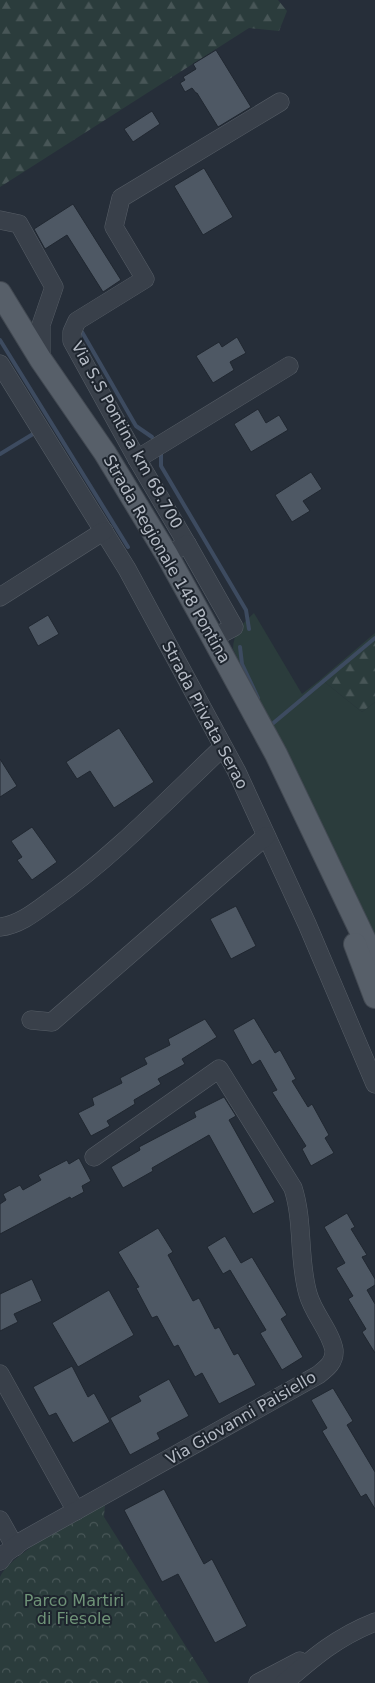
<svg xmlns="http://www.w3.org/2000/svg" width="375" height="1683" font-family="'DejaVu Sans',sans-serif">
<defs>
<pattern id="forest-firs" width="22" height="20" patternUnits="userSpaceOnUse" patternTransform="scale(1.25)"><rect width="22" height="20" fill="#2b3c3c"/><path d="M5 1l3.5 6h-7zM16 11l3.5 6h-7z" fill="#485657"/></pattern>
<pattern id="park-crowns" width="20" height="18" patternUnits="userSpaceOnUse" patternTransform="scale(1.25)"><rect width="20" height="18" fill="#2b3c3c"/><path d="M2 6a3 3 0 1 1 6 0M12 15a3 3 0 1 1 6 0" fill="none" stroke="#485657"/></pattern>
</defs>
<rect width="100%" height="100%" fill="#262e39"/>
<path fill="#2b3c3c" d="M254,613L302,694L321,679L362,712L375,702V949L306,794L233,649C233,633 243,623 254,613Z"/>
<g fill="url(#forest-firs)">
<polygon points="0,0 278,0 287,11 279,31 249,28 0,187"/>
<polygon points="375,633 375,702 362,712 321,679"/>
</g>
<path fill="url(#park-crowns)" d="M105,1504L104,1517L209,1683H0V1577C12,1552 79,1519 105,1504Z"/>
<g fill="none" stroke-linecap="round" stroke-linejoin="round">
<g stroke="#3d4b60" stroke-width="4">
<polyline points="82,332 136,426 152,437"/>
<polyline points="0,340 128,547"/>
<polyline points="161,453 161,466 246,610 249,629"/>
<polyline points="0,454 33,434"/>
<polyline points="240,647 242,664 258,698"/>
<polyline points="271,725 375,638"/>
</g>
</g>
<g fill="#4e5864" stroke="#202730">
<polygon points="216,50 251,107 218,127 197,93 196,93 192,88 185,92 180,83 185,80 183,77 196,69 193,64"/>
<polygon points="152,111 160,124 133,142 124,129"/>
<polygon points="204,168 233,217 203,235 174,186"/>
<polygon points="73,204 121,280 103,292 67,235 45,249 34,229"/>
<polygon points="237,337 246,353 230,362 234,370 213,383 196,356 219,342 222,347"/>
<polygon points="258,409 266,423 279,415 288,430 251,452 234,424"/>
<polygon points="311,472 322,489 303,501 310,511 292,522 275,495"/>
<polygon points="48,615 59,634 38,646 28,627"/>
<polygon points="119,728 154,782 114,808 90,771 77,779 66,762"/>
<polygon points="0,759 17,786 0,797"/>
<polygon points="32,827 57,862 32,880 17,860 22,857 11,841"/>
<polygon points="236,906 256,946 231,959 210,919"/>
<polygon points="254,1018 275,1053 280,1050 296,1079 292,1081 308,1107 312,1104 329,1135 325,1138 334,1153 311,1166 302,1149 306,1146 272,1092 277,1090 260,1060 252,1065 233,1030"/>
<polygon points="205,1019 217,1037 182,1059 185,1064 158,1079 161,1084 134,1100 135,1104 107,1121 110,1126 91,1136 78,1113 94,1105 92,1098 122,1083 120,1078 147,1064 144,1058 170,1045 168,1039"/>
<polygon points="224,1097 236,1116 229,1120 275,1202 253,1214 209,1135 152,1168 153,1171 123,1188 111,1167 140,1150 139,1147 196,1117 194,1112"/>
<polygon points="79,1158 91,1181 82,1186 84,1192 71,1199 70,1197 0,1234 0,1204 6,1200 3,1194 20,1185 23,1190 41,1180 38,1175 67,1160 69,1164"/>
<polygon points="347,1213 355,1227 351,1229 367,1255 362,1257 375,1279 375,1285 367,1290 375,1304 375,1353 362,1332 366,1329 348,1299 353,1296 336,1268 345,1263 324,1227"/>
<polygon points="158,1228 173,1252 168,1255 193,1301 199,1298 215,1329 219,1327 234,1355 238,1353 256,1385 219,1404 202,1373 195,1377 178,1345 174,1347 157,1316 152,1318 136,1288 139,1287 118,1252"/>
<polygon points="225,1236 241,1263 252,1257 287,1315 281,1319 303,1357 282,1370 260,1333 266,1330 230,1270 223,1274 207,1247"/>
<polygon points="32,1279 42,1301 14,1314 18,1322 0,1331 0,1294"/>
<polygon points="109,1290 134,1335 78,1367 52,1323"/>
<polygon points="72,1366 88,1397 94,1393 110,1422 73,1443 56,1413 49,1416 33,1387"/>
<polygon points="169,1379 189,1416 157,1433 160,1439 130,1455 110,1418 141,1401 138,1396"/>
<polygon points="333,1388 353,1421 347,1425 375,1472 375,1509 366,1494 361,1497 322,1431 327,1428 311,1400"/>
<polygon points="164,1489 204,1564 212,1559 247,1626 215,1643 178,1574 162,1582 124,1510"/>
</g>
<g fill="none" stroke-linecap="round" stroke-linejoin="round">
<defs>
<g id="minor">
<polyline points="0,220 19,224 54,287 41,325 41,360"/>
<polyline points="0,364 127,569 237,772 307,924 375,1084"/>
<polyline points="137,459 289,366"/>
<polyline points="187,544 137,459 72,341 72,332 77,321 145,279 114,227 121,198 280,102"/>
<polyline points="178,549 187,544 234,627 213,638"/>
<polyline points="0,597 104,531"/>
<path d="M0,927C19,925 35,912 50,901C113,857 167,800 223,747"/>
<polyline points="31,1020 52,1022 266,836"/>
<polyline points="0,1374 76,1511"/>
<polyline points="0,1520 15,1547"/>
<path d="M0,1561L6,1553L22,1541L318,1375C327,1368 335,1362 334,1350C331,1332 313,1313 308,1294C298,1260 304,1222 293,1188L219,1069L94,1157"/>
<polyline points="258,1683 300,1661"/>
<path d="M284,1683C314,1657 337,1637 375,1622"/>
</g>
<g id="major">
<polyline points="0,293 41,360 105,453 167,555 213,638 276,754 375,961"/>
<polyline points="355,944 375,997"/>
</g>
</defs>
<use href="#minor" stroke="#575e67" stroke-width="19"/>
<use href="#major" stroke="#424952" stroke-width="24"/>
<use href="#minor" stroke="#39404a" stroke-width="18"/>
<use href="#major" stroke="#575f69" stroke-width="22"/>
</g>
<g text-anchor="middle" dominant-baseline="central" stroke-width="4" stroke-linejoin="round" paint-order="stroke">
<g font-size="16" fill="#b5bbc5" stroke="#1e252e">
<text transform="translate(127 435) rotate(61)">Via S.S Pontina km 69.700</text>
<text transform="translate(167 559) rotate(60)">Strada Regionale 148 Pontina</text>
<text transform="translate(205 715) rotate(62)">Strada Privata Serao</text>
<text transform="translate(241 1418) rotate(-30)">Via Giovanni Paisiello</text>
</g>
<g font-size="16" fill="#6f9378" stroke="#1e252e">
<text x="74" y="1600">Parco Martiri<tspan x="74" dy="18">di Fiesole</tspan></text>
</g>
</g>
</svg>
